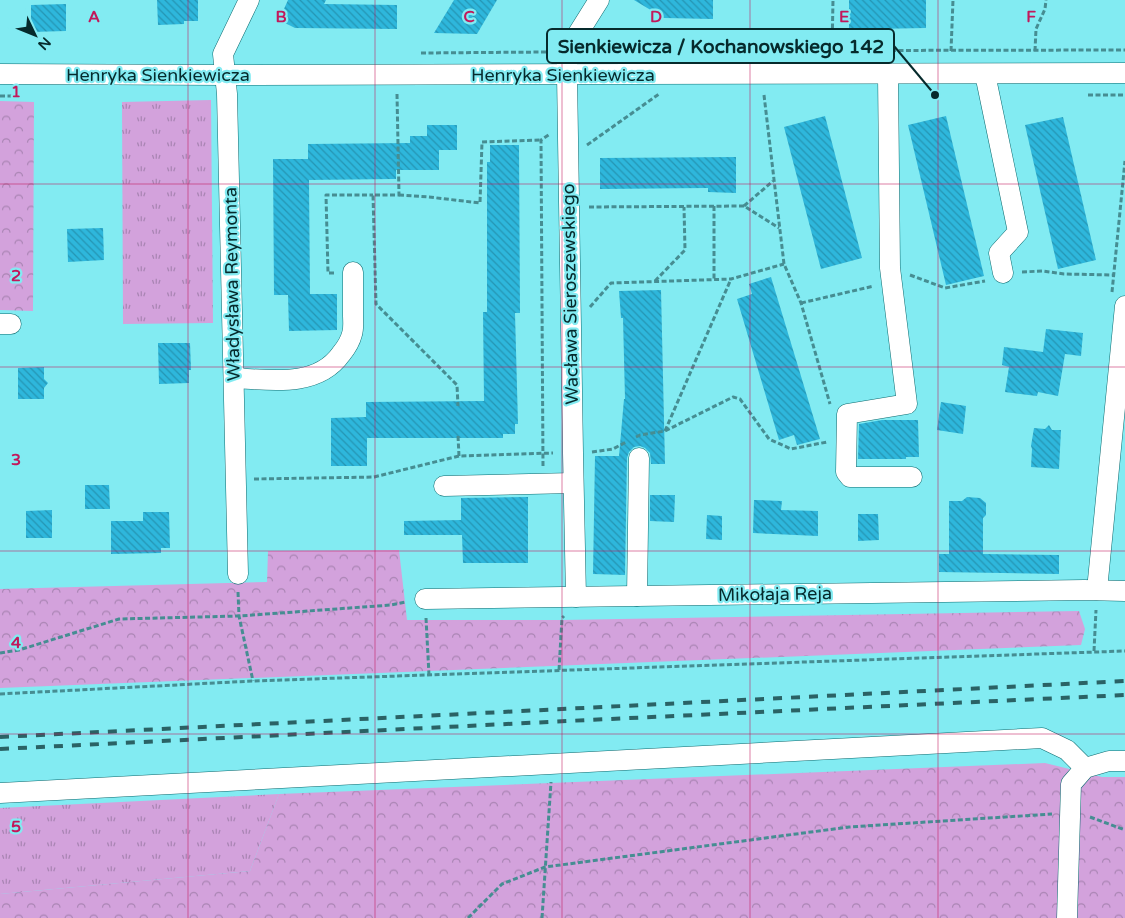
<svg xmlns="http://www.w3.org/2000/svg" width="1125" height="918" font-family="'Varela Round',sans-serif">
<defs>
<pattern id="grass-tufts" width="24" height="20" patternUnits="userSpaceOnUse" patternTransform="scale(1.25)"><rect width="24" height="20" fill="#d3a2dc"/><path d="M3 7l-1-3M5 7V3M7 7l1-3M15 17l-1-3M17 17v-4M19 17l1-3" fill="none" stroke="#a984b3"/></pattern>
<pattern id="forest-crowns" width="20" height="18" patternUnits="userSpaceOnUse" patternTransform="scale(1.25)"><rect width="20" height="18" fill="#d3a2dc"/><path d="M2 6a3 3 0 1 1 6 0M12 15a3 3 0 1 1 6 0" fill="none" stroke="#a984b3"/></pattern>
<pattern id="building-back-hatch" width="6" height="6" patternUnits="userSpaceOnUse" patternTransform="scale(1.25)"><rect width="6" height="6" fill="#2eb7dc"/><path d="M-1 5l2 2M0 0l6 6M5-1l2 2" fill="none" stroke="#2595b3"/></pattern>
</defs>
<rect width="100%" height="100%" fill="#82ebf2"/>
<g fill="url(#grass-tufts)">
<polygon points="211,100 213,323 123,324 122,102"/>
<polygon points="279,794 250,871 0,894 0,808"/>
</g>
<g fill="url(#forest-crowns)">
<polygon points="0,101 34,102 33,311 0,310"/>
<polygon points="399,550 407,620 562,620 1079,611 1085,629 1081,645 0,688 0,589 267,582 268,551"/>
<polygon points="1045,763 1102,777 1125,777 1125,918 0,918 0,894 250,871 279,794"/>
</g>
<g fill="url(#building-back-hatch)">
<polygon points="157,0 198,0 198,21 184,21 184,24 158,25"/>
<polygon points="288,0 326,0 324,4 397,5 397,29 295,28 279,20"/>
<polygon points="454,0 497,0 477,34 434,33"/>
<polygon points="634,0 713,0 713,19 664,18"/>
<polygon points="849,0 926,0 926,28 873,29 873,38 849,38"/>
<polygon points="66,4 66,31 31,32 31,5"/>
<polygon points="825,116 862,258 821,269 784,127"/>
<polygon points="946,116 984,276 946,285 908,125"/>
<polygon points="1063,117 1096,260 1058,269 1025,125"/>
<polygon points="427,125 457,125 457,150 439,150 439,170 396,170 396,179 309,180 310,294 337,294 337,330 289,331 288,295 274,295 273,159 308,159 308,144 410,143 410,136 427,136"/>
<polygon points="490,145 519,145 520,313 515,313 518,424 515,424 515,434 503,434 503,438 367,438 367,466 331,466 331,418 366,417 366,402 484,401 483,312 487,312 487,162 490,162"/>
<polygon points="736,157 736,193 708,192 708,188 600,189 600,158"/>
<polygon points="103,228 104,260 68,262 67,229"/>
<polygon points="771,277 820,439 797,445 794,435 779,440 737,299 752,294 749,284"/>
<polygon points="661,290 665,464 651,464 650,453 645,448 640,446 634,447 629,452 627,458 625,575 593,574 595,456 619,456 624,399 625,399 623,318 621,318 619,291"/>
<polygon points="1046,329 1083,333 1081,356 1065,354 1058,396 1038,392 1037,396 1005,392 1009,367 1002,365 1004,347 1043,352"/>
<polygon points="158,343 190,343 191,370 189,370 189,383 159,384"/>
<polygon points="44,367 44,379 48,383 44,388 44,399 18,399 18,368"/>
<polygon points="941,402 966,406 963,434 937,430"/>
<polygon points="882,420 918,420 919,457 906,457 906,459 858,459 859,424"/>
<polygon points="1049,425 1052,430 1061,430 1059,469 1031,467 1032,449 1031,446 1034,428 1045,429"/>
<polygon points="85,485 109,485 110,509 85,509"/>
<polygon points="650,495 675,495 674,522 650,521"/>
<polygon points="528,497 528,563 463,563 462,535 404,535 404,521 461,520 461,498"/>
<polygon points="967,497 980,498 986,503 986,515 983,518 983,554 1059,555 1059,574 939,572 939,554 949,554 949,501 962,501"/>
<polygon points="754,500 782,501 781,510 818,511 818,536 753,533"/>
<polygon points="52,510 52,538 26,538 26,511"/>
<polygon points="143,512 169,512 170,548 161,548 161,553 111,554 111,521 143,521"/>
<polygon points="858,514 878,514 879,540 858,541"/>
<polygon points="707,515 722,516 722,540 706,539"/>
</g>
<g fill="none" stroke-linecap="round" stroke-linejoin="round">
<defs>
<g id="minor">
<polyline points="0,74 225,75 1125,73"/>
<polyline points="985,74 1018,232 999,253 1003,273"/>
<polyline points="888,75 890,268 907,404 847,414 846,472 850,477 912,477"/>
<polyline points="0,324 11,324"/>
<path d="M234,378C270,380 317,388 341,354C346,348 350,342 352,334C354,328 353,321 353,315C353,301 353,286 353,272"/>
<polyline points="444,486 573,483"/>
<polyline points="238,574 227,94 223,54 249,0"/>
<polyline points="1097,590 1125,306"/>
<polyline points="637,596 639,458"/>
<polyline points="576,597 573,453 567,75 567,51 599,0"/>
<polyline points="425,599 1084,590 1125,591"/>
<polyline points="0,793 1042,738 1067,750 1085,768"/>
<polyline points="1067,918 1071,784 1085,768 1109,761 1125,761"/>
</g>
</defs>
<use href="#minor" stroke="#0c6a6f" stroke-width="21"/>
<g stroke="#468d92" stroke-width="3" stroke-dasharray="5 2.5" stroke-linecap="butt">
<polyline points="591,51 1125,50"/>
<polyline points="832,51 833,0"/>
<polyline points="951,51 953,0"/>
<polyline points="1035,51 1036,29 1045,9 1046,0"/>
<polyline points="421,53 547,52"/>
<polyline points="397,94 399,195 373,195 376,304 457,385 458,406"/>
<polyline points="764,95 784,264 801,303 830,404"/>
<polyline points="1088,95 1125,95"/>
<polyline points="0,96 14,96"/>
<polyline points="587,145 659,94"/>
<polyline points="399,195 429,197 480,203 482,142 541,140"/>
<polyline points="714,206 714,280"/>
<polyline points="744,206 773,181"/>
<polyline points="589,207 744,206 779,228"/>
<polyline points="1022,272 1042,271 1064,274 1114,275"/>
<polyline points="334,273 328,273 326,195 373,195"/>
<polyline points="910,275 945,288 985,281"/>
<polyline points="655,281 685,250 684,207"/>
<polyline points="1112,292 1125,161"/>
<polyline points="801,303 874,286"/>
<polyline points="590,307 611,283 731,279 784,264"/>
<polyline points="665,431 731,279"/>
<polyline points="458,436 459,456"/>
<polyline points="636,437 640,435 665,431 733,397 740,399 769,439 791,449 827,442"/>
<polyline points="592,452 613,449 626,442"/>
<polyline points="543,466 541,140 550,134"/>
<polyline points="254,479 374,477 459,456 553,453"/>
<polyline points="238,592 239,616 253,681"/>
<polyline points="426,618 429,675"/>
<polyline points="1094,651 1096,610"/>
<polyline points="0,653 19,650 119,619 239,616 391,605 406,602"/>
<polyline points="559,670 562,618 564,616"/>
<polyline points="0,694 253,681 1125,651"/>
<polyline points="1090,817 1125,830"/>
<polyline points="468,918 502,884 545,867 849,827 1052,814"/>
<polyline points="542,918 551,782"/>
</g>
<use href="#minor" stroke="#fff" stroke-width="20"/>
<g stroke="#2a6265" stroke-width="4" stroke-dasharray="9 9" stroke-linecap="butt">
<polyline points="0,737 1125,681"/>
<polyline points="0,749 588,720 1125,695"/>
</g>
</g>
<path fill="none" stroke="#c2185b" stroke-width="1" stroke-opacity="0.55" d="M188,0V918M375,0V918M562,0V918M750,0V918M938,0V918M0,184H1125M0,367H1125M0,551H1125M0,734H1125"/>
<g text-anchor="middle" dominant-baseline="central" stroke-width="4.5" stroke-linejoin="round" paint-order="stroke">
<g font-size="18" fill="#062a2c" stroke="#82ebf2">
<text x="158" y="75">Henryka Sienkiewicza</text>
<text x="563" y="75">Henryka Sienkiewicza</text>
<text transform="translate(232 284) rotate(-91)">Władysława Reymonta</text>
<text transform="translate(570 294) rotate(-91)">Wacława Sieroszewskiego</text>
<text transform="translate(775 594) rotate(-1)">Mikołaja Reja</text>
</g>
</g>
<g font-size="16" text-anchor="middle" font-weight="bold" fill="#c2185b" stroke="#82ebf2" stroke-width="4.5" stroke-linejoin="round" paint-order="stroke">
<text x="94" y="22">A</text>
<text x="281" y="22">B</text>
<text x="469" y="22">C</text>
<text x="656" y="22">D</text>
<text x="844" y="22">E</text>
<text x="1031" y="22">F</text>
<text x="16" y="97">1</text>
<text x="16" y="281">2</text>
<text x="16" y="465">3</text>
<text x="16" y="648">4</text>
<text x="16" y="832">5</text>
</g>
<path fill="none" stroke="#062a2c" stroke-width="2" d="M935 95L894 46"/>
<circle fill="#062a2c" stroke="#82ebf2" stroke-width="2" cx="935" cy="95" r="5"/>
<rect fill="#82ebf2" stroke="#062a2c" stroke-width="2" x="547" y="29" width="347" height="34" rx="5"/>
<g font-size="19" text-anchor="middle" font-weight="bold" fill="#062a2c">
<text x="721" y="53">Sienkiewicza / Kochanowskiego 142</text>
</g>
<g transform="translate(35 35) rotate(133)" stroke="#82ebf2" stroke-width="4" paint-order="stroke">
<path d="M0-4L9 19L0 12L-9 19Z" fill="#062a2c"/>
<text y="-8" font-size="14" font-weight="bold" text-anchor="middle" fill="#062a2c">N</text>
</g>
</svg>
